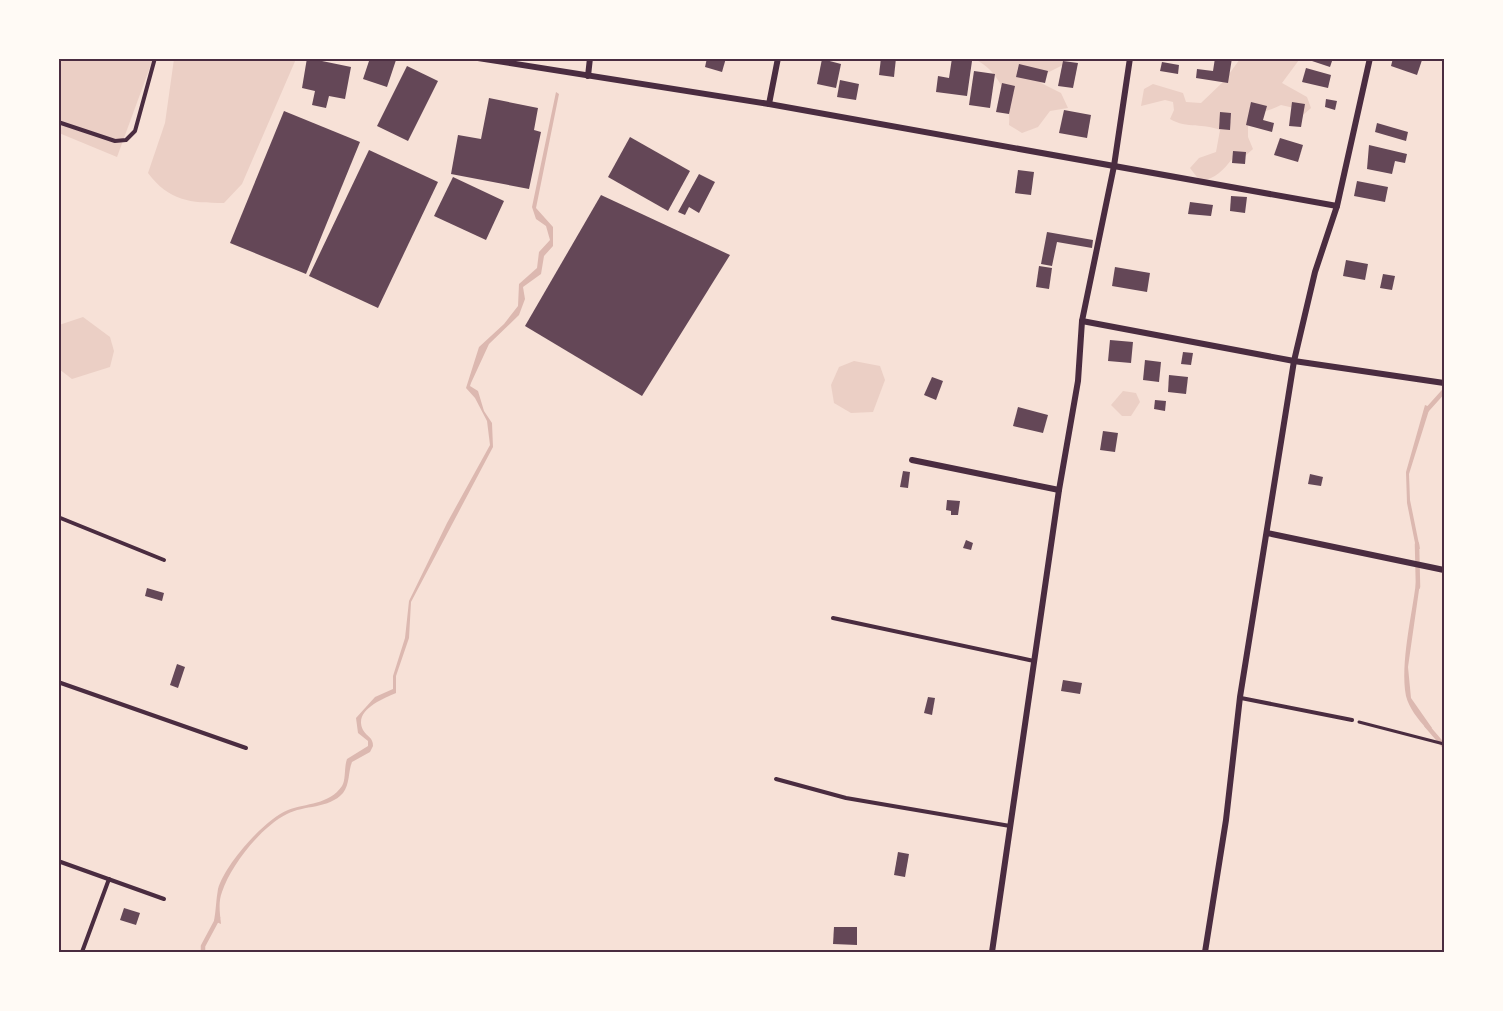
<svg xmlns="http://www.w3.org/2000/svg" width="1503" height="1011" font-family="Jost,sans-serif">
<rect width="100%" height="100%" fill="#f7e1d7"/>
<g fill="#ebcfc5">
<polygon points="58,59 153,59 117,157 59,133"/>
<path d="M174,59H296L242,184L224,203C190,203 169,201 148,173L165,123Z"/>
<path d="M974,59H1065L1063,65L1047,73L1041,83L1061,93L1068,108L1050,111L1038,127L1022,133L1009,125C1011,99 999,70 974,59Z"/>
<path d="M1240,59H1304L1299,60L1282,83L1307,97L1311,108L1303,115L1294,108L1281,105C1270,111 1258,112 1248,119V137L1253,149L1245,156L1233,158C1223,170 1216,179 1200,181L1190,168L1199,158L1216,152L1220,130C1204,123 1187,129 1170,119L1174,110L1173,102L1165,100L1141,106L1144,89L1153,84L1183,93L1186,102L1201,103L1224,81Z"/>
<polygon points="83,317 110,337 114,351 110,367 72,379 59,369 59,325"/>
<polygon points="854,361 880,366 885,380 873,412 851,413 834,403 831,385 839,367"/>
<polygon points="1123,391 1136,393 1140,402 1131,416 1122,416 1111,405"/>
</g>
<g fill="#dcb8b0">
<path d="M556,92L559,94L536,208L553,227V246L544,256L541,274L523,287L525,299L519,315L489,344L471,383L470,386L478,391L484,411L492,423L493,447L411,602L409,638L396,676V693C383,699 353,710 363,730C367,737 373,737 373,746L370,752L352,762C348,772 350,784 343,793C329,809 304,805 287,814C261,827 231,865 222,892C218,902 220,914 221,924L214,921C216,910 216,900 218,889C225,864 264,820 288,810C306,803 329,805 342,786C346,780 344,767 347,759L368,746V741L358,733L356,718L375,697L393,689V676L405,638L409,601L447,523L490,445L487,421L475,398L466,388L479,347L504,324L518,306L519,284L537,268L539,252L550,240L546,226L536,219L532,207Z"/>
<polygon points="1425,405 1430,407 1409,474 1410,500 1420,549 1416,548 1407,503 1406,472"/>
<path d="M1416,582L1420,583L1408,667L1411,698L1432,728H1426C1418,719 1409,708 1406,696C1400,663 1412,616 1416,582Z"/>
</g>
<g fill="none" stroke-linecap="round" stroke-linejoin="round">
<g stroke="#dcb8b0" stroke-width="4.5">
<polyline points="1426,411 1444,391"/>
<polyline points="1417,544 1418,587"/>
<polyline points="1426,725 1444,746"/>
<polyline points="203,952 203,946 218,918"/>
</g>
</g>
<g fill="#644757">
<polygon points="307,58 323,58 322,61 351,67 345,99 329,96 326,108 312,105 315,91 302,88"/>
<polygon points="370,58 396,60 387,87 363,79"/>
<polygon points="707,58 726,58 722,72 705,67"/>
<polygon points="881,58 896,58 894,77 879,75"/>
<polygon points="952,58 972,61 967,96 936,92 938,76 949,78"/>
<polygon points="1215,58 1232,58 1228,83 1196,78 1197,69 1213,71"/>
<polygon points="1303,58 1333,58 1330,67"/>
<polygon points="1393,58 1422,60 1417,75 1391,66"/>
<polygon points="822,59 841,64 836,88 817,84"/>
<polygon points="1063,61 1078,63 1073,88 1058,86"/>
<polygon points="1162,62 1179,65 1178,74 1160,71"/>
<polygon points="1019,64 1048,71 1045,83 1016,77"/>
<polygon points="407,66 438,81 408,141 377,126"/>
<polygon points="1306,68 1331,75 1328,88 1302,82"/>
<polygon points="974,71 995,74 990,108 969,105"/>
<polygon points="840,80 859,84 856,100 837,97"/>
<polygon points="1002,83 1015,86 1009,114 996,112"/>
<polygon points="489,98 538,108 534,130 541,132 529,189 451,174 458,135 481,139"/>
<polygon points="1326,99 1337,101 1335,110 1325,107"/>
<polygon points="1251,102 1267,106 1263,120 1274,123 1272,132 1246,125"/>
<polygon points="1292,102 1305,104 1301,127 1289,126"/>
<polygon points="1064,110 1091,115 1087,138 1059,133"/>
<polygon points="284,111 360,142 306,274 230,243"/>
<polygon points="1220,112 1231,113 1230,130 1219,129"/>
<polygon points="1377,123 1408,132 1406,141 1375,132"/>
<polygon points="630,137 690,171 668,211 608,177"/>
<polygon points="1280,138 1303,145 1298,162 1274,155"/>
<polygon points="1369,145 1407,154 1405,163 1395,161 1392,174 1367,169"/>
<polygon points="369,150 438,182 378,308 309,276"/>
<polygon points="1233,151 1246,152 1245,164 1232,163"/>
<polygon points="1018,170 1034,172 1031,195 1015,193"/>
<polygon points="699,174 715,182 699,213 689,207 685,215 678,212"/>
<polygon points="453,177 504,201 486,240 434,216"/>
<polygon points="1357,181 1388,187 1385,202 1354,196"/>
<polygon points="601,195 730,255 642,396 525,326"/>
<polygon points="1231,196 1247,197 1245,213 1230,211"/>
<polygon points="1190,202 1213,205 1211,216 1188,214"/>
<polygon points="1047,232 1093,240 1092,248 1057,242 1052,266 1041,264"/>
<polygon points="1346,260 1368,264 1365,280 1343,276"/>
<polygon points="1039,266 1052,268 1049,289 1036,287"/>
<polygon points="1115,267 1150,273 1147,292 1112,286"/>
<polygon points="1383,274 1395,276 1392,290 1380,288"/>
<polygon points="1110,340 1133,342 1131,363 1108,361"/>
<polygon points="1183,352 1193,353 1191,365 1181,364"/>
<polygon points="1145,360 1161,362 1159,382 1143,380"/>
<polygon points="1169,375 1188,377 1186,394 1168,392"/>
<polygon points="932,377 943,381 936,400 924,395"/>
<polygon points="1155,400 1166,401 1165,411 1154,409"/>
<polygon points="1018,407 1048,415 1043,433 1013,426"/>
<polygon points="1103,431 1118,433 1115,452 1100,450"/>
<polygon points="903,471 910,472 908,488 900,487"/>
<polygon points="1310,474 1323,477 1321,486 1308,484"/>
<polygon points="947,500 960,501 958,515 951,515 951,511 946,510"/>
<polygon points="966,540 973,543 971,550 963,548"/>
<polygon points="147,588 164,593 162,601 145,596"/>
<polygon points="177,664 185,667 178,688 170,685"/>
<polygon points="1063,680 1082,683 1080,694 1061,691"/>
<polygon points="928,697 935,698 932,715 924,713"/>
<polygon points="898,852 909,854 905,877 894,875"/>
<polygon points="124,908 140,913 136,925 120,920"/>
<polygon points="834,927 857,927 857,945 833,944"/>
</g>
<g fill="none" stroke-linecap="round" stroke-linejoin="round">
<polyline stroke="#4a2c40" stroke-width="3" points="1359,722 1444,744"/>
<g stroke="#4a2c40" stroke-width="4">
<polyline points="58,122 115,141 126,140 135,131 155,58"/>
<polyline points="58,517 164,560"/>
<polyline points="833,618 1034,661"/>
<polyline points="58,682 246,748"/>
<polyline points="1241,698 1352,720"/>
<polyline points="776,779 846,798 1010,826"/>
<polyline points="58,861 164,899"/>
<polyline points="82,952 109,879"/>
</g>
<g stroke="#4a2c40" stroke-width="6">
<polyline points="478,58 769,104 1337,206"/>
<polyline points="588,76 590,58"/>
<polyline points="769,104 778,58"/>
<polyline points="1082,321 1294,361 1444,383"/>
<polyline points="912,460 1059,490"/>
<polyline points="1267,533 1444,570"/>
<polyline points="992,952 1059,490 1078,381 1082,321 1114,166 1130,58"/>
<polyline points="1205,952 1226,820 1240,697 1294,361 1315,272 1337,206 1370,58"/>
</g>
</g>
<rect width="1503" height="1011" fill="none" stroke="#fffaf5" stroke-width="120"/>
<rect x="60" y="60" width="1383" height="891" fill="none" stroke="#4a2c40" stroke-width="2"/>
</svg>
